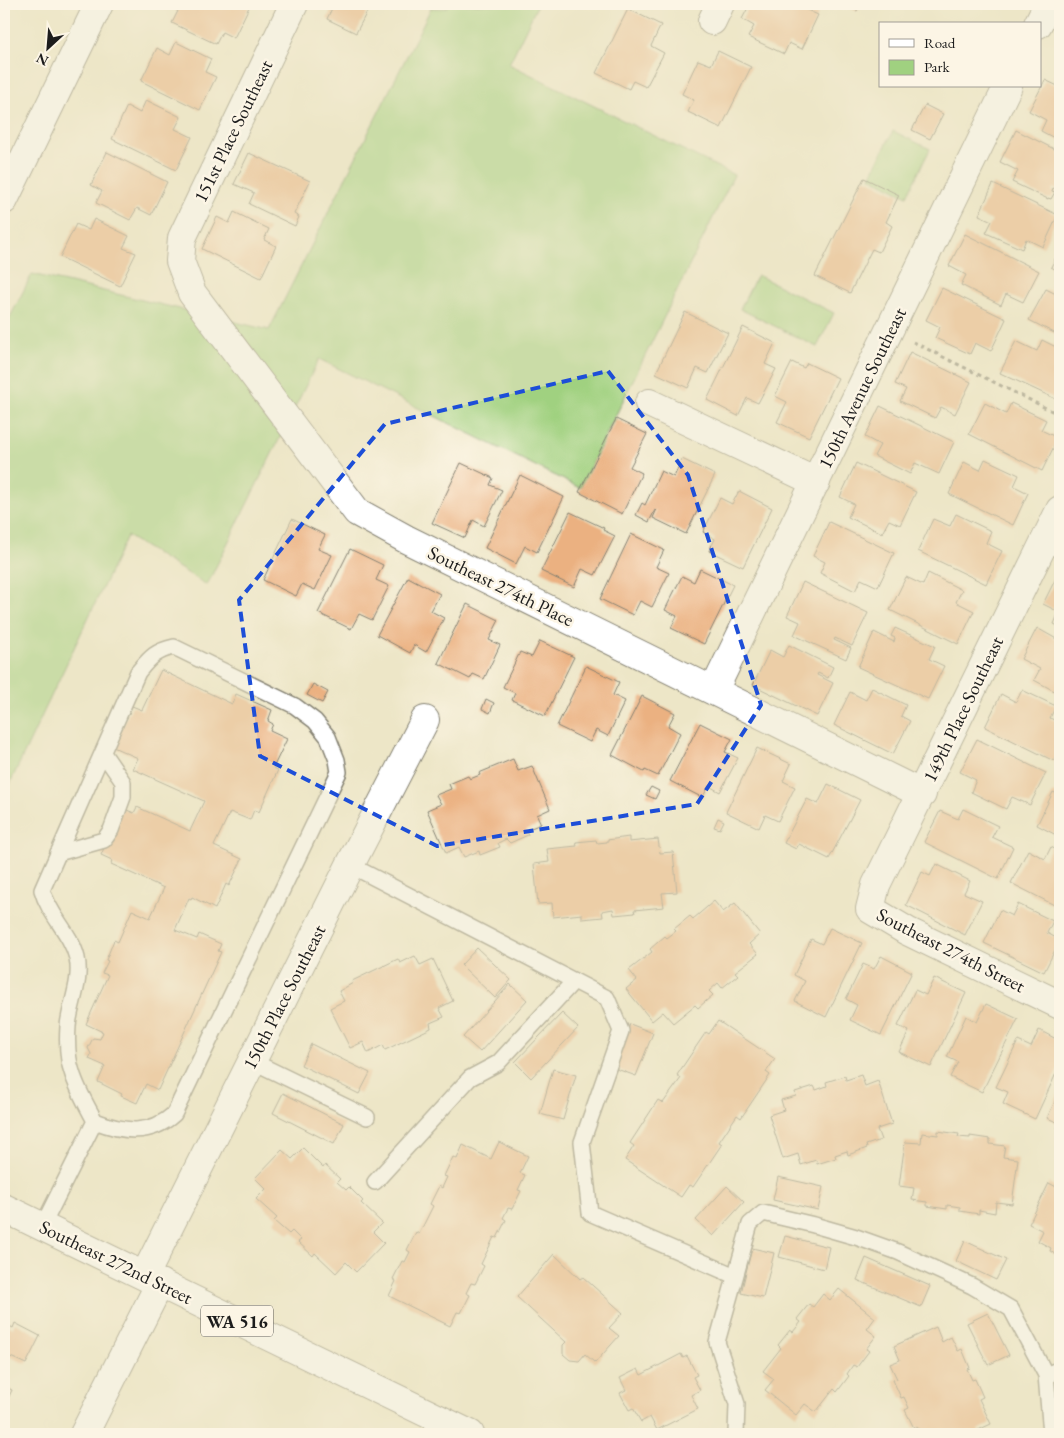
<svg xmlns="http://www.w3.org/2000/svg" width="1064" height="1438" font-family="'EB Garamond',serif">
<rect width="100%" height="100%" fill="#fcf5e5"/>
<filter id="ink" filterUnits="userSpaceOnUse"><feTurbulence type="fractalNoise" baseFrequency=".02" numOctaves="2"/><feDisplacementMap in="SourceGraphic" scale="10" xChannelSelector="R" yChannelSelector="G"/><feConvolveMatrix kernelMatrix="1 2 1 2 8 2 1 2 1" color-interpolation-filters="sRGB"/></filter>
<filter id="wash" filterUnits="userSpaceOnUse"><feTurbulence type="fractalNoise" baseFrequency=".0096" numOctaves="4" result="noise"/><feDisplacementMap in="SourceGraphic" scale="20" xChannelSelector="R" yChannelSelector="G"/><feGaussianBlur stdDeviation="1.12" result="paint"/><feColorMatrix in="noise" values="0 0 0 0 0 0 0 0 0 0 0 0 0 0 0 0 0 1.4 0 .05"/><feComposite in="paint" operator="in"/></filter>
<g filter="url(#wash)">
<rect width="100%" height="100%" fill="#ede6c7"/>
<g fill="#a0d180" stroke="#5e764e">
<polygon points="448,4 538,4 509,64 734,175 580,488 319,359 207,585 127,536 4,796 4,329 32,274 269,330 431,8 446,8"/>
<polygon points="893,131 930,149 907,196 870,177"/>
<polygon points="757,275 834,313 817,347 740,309"/>
</g>
<g id="blocks">
<g fill="#ebb181">
<polygon points="170,4 249,4 250,5 234,38 222,32 216,44 172,23 178,11 169,6"/>
<polygon points="334,4 371,4 356,33 327,19"/>
<polygon points="750,4 794,4 818,15 802,49 789,43 784,54 748,37 754,26 742,19"/>
<polygon points="842,4 861,4 857,11"/>
<polygon points="628,9 661,25 651,46 664,53 646,87 633,81 629,89 596,73"/>
<polygon points="176,42 211,59 205,72 216,77 200,110 141,81 157,48 170,55"/>
<polygon points="718,51 751,67 721,128 688,112 694,100 682,94 698,60 711,65"/>
<polygon points="1045,80 1060,87 1060,141 1041,131 1046,120 1029,111"/>
<polygon points="146,100 181,117 175,129 192,137 176,170 112,139 127,106 140,113"/>
<polygon points="925,105 943,114 930,139 912,130"/>
<polygon points="1016,130 1060,152 1060,192 1053,188 1052,191 1055,192 1051,199 1048,198 1048,199 1012,182 1018,171 1000,162"/>
<polygon points="107,152 167,182 151,215 137,208 130,220 96,203 102,191 91,185"/>
<polygon points="249,153 310,181 294,214 299,217 295,226 249,204 254,193 234,184"/>
<polygon points="864,178 899,195 886,222 892,226 879,252 872,249 850,293 815,276"/>
<polygon points="993,184 1058,215 1043,247 1026,239 1022,249 986,233 992,221 979,215"/>
<polygon points="234,212 269,229 264,240 276,246 261,278 202,249 217,217 229,223"/>
<polygon points="94,219 129,236 123,248 136,253 120,286 60,257 76,224 89,230"/>
<polygon points="965,234 1039,271 1023,302 1006,294 1001,305 961,285 966,275 949,266"/>
<polygon points="1060,249 1060,272 1051,267"/>
<polygon points="942,288 1006,319 991,351 975,343 970,354 935,338 940,327 926,320"/>
<polygon points="1046,289 1060,296 1060,336 1029,320"/>
<polygon points="685,312 728,333 708,373 697,368 688,388 656,373"/>
<polygon points="743,327 775,343 765,364 776,369 758,403 747,398 738,416 707,400"/>
<polygon points="1042,340 1060,349 1060,401 1000,373 1016,341 1037,351"/>
<polygon points="910,352 971,382 955,414 941,407 935,418 900,401 906,389 895,384"/>
<polygon points="792,362 804,368 807,363 838,378 809,437 777,422 787,402 775,396"/>
<polygon points="985,403 1006,414 1011,403 1046,420 1041,430 1058,438 1042,471 969,434"/>
<polygon points="880,406 954,442 939,474 915,463 910,474 874,456 880,445 865,437"/>
<polygon points="616,419 647,434 630,467 642,473 622,514 579,492"/>
<polygon points="682,459 715,475 686,534 653,518 656,511 655,510 649,522 636,515 642,503 645,505 661,471 674,477"/>
<polygon points="985,459 1019,475 1014,486 1028,493 1013,525 949,494 964,462 980,470"/>
<polygon points="461,463 493,478 490,485 502,490 484,526 473,520 465,538 432,523"/>
<polygon points="856,463 916,492 900,525 889,520 882,533 848,517 854,504 840,497"/>
<polygon points="520,475 564,497 537,552 525,546 516,564 485,548"/>
<polygon points="739,491 772,508 743,567 709,551 715,539 703,532 720,498 732,504"/>
<polygon points="570,512 604,528 603,530 615,536 595,575 582,569 574,587 541,571"/>
<polygon points="956,514 991,531 986,543 1002,551 986,584 918,551 933,519 950,526"/>
<polygon points="292,519 325,535 318,549 332,555 315,590 302,584 296,596 263,580"/>
<polygon points="829,522 894,553 878,587 861,579 855,591 820,573 825,562 813,556"/>
<polygon points="631,534 664,550 656,567 669,573 652,607 640,601 633,615 600,599"/>
<polygon points="350,549 383,565 376,580 389,586 372,620 359,614 351,629 318,613"/>
<polygon points="700,569 733,585 704,644 671,628 677,616 665,610 682,576 694,582"/>
<polygon points="1060,570 1060,627 1054,624 1059,612 1043,604"/>
<polygon points="928,573 962,590 956,602 974,611 958,644 890,610 906,577 923,585"/>
<polygon points="408,577 440,594 431,611 444,618 426,652 414,645 410,653 377,635"/>
<polygon points="803,582 868,613 852,646 835,638 834,640 851,648 846,659 794,635 800,622 787,616"/>
<polygon points="467,604 499,620 489,640 500,645 484,679 473,674 470,679 438,663"/>
<polygon points="895,628 935,646 929,659 944,666 928,699 858,667 874,632 894,642 895,638 891,636"/>
<polygon points="1037,628 1060,641 1060,694 1034,680 1040,669 1021,659"/>
<polygon points="540,641 574,657 545,716 512,700 515,693 503,687 520,652 532,657"/>
<polygon points="789,645 833,667 828,678 818,673 817,675 833,683 817,716 753,685 770,650 783,657"/>
<polygon points="586,666 619,682 613,695 625,701 608,736 596,730 590,742 557,726"/>
<polygon points="161,670 232,704 236,694 272,710 268,721 273,724 270,731 287,739 273,768 278,770 259,812 254,810 250,820 230,812 214,846 242,859 229,886 226,884 215,909 192,897 191,899 189,898 175,930 197,939 199,934 221,944 218,951 221,952 158,1090 146,1084 137,1103 121,1096 122,1094 98,1082 105,1066 89,1059 91,1054 88,1048 93,1038 100,1039 103,1032 86,1024 108,975 102,973 108,961 106,960 114,940 118,942 132,910 150,918 164,888 111,864 112,860 101,855 122,808 134,813 137,807 190,831 204,801 133,769 138,758 113,747 132,706 142,710"/>
<polygon points="313,684 328,692 322,703 307,695"/>
<polygon points="872,688 906,705 901,716 910,721 893,754 834,725 850,692 866,700"/>
<polygon points="1022,690 1056,706 1050,718 1060,723 1060,748 1054,761 985,727 1001,694 1016,702"/>
<polygon points="642,696 675,713 668,726 680,733 658,776 645,770 644,772 612,755"/>
<polygon points="486,699 494,703 490,713 482,709"/>
<polygon points="700,723 732,739 725,752 738,758 720,792 709,786 703,798 670,781"/>
<polygon points="977,739 1046,773 1030,805 1012,797 1006,809 971,792 976,780 960,772"/>
<polygon points="757,748 791,764 783,781 795,787 778,821 765,815 759,828 726,812"/>
<polygon points="513,759 518,771 532,766 550,809 537,815 541,824 526,830 528,835 510,843 506,839 498,843 500,847 480,855 479,851 464,857 459,847 446,853 427,810 441,804 436,795 451,789 449,784 468,776 470,779 480,775 479,773"/>
<polygon points="828,784 860,800 829,859 799,844 796,849 784,843 807,799 818,804"/>
<polygon points="651,787 659,791 655,799 646,795"/>
<polygon points="1053,792 1060,795 1060,837 1037,825"/>
<polygon points="963,809 998,826 992,837 1013,847 998,879 924,842 940,811 958,819"/>
<polygon points="718,818 724,821 720,829 714,827"/>
<polygon points="629,837 629,842 658,839 660,853 673,852 677,892 662,893 664,907 634,910 635,913 614,915 613,909 602,911 603,917 582,919 582,914 553,917 552,903 538,904 534,864 549,862 547,849 577,846 576,842 596,840 597,843 607,842 607,840"/>
<polygon points="1051,847 1060,852 1060,908 1011,883 1028,850 1045,859"/>
<polygon points="936,864 970,881 964,893 982,901 965,935 906,905 922,872 930,876"/>
<polygon points="714,901 723,912 735,903 760,934 749,944 758,954 735,972 738,975 722,988 718,983 709,991 713,995 698,1008 695,1005 673,1023 663,1012 652,1021 626,989 637,980 629,970 652,952 650,949 665,936 667,938 676,931 674,929 690,916 693,919"/>
<polygon points="1018,904 1053,921 1047,933 1060,940 1044,972 984,943 1000,910 1012,916"/>
<polygon points="830,928 862,943 826,1017 795,1001 805,981 794,975 811,939 822,944"/>
<polygon points="477,948 511,980 495,998 461,965"/>
<polygon points="415,956 420,965 433,959 453,1001 439,1008 444,1017 430,1023 431,1028 385,1050 383,1045 368,1053 363,1042 350,1048 330,1008 344,1001 339,991 353,983 352,981 398,959 400,963"/>
<polygon points="881,956 912,972 881,1035 850,1020 857,1005 846,999 863,964 874,969"/>
<polygon points="934,978 966,993 931,1067 899,1052 909,1031 898,1026 915,990 926,995"/>
<polygon points="510,984 527,1000 480,1052 463,1037"/>
<polygon points="986,1004 1018,1019 982,1092 950,1077 958,1062 947,1057 966,1016 977,1022"/>
<polygon points="562,1013 578,1028 531,1078 515,1062"/>
<polygon points="718,1021 775,1059 766,1072 770,1075 741,1118 737,1115 719,1142 722,1144 693,1187 689,1185 681,1197 625,1160 634,1146 630,1143 658,1100 663,1103 681,1078 677,1075 706,1032 709,1034"/>
<polygon points="630,1024 653,1033 636,1076 614,1068"/>
<polygon points="1039,1030 1060,1041 1060,1065 1035,1119 1003,1104 1008,1092 996,1087 1018,1041 1031,1047"/>
<polygon points="311,1044 370,1073 359,1094 301,1065"/>
<polygon points="553,1069 576,1075 563,1120 540,1114"/>
<polygon points="861,1075 865,1086 878,1081 892,1124 877,1129 881,1140 866,1145 867,1148 848,1155 847,1151 835,1155 836,1158 817,1164 816,1160 801,1165 798,1154 783,1159 769,1115 784,1110 781,1100 796,1096 795,1092 814,1086 816,1090 827,1086 826,1082 845,1076 846,1080"/>
<polygon points="1060,1091 1060,1129 1057,1128 1059,1123 1047,1118"/>
<polygon points="283,1093 344,1124 334,1144 273,1113"/>
<polygon points="938,1131 959,1134 958,1137 970,1138 970,1136 990,1139 990,1144 1005,1146 1003,1157 1018,1159 1012,1204 996,1202 995,1213 979,1210 979,1214 960,1211 960,1207 947,1205 947,1209 927,1206 927,1202 912,1200 914,1188 899,1186 905,1142 921,1143 922,1133 938,1135"/>
<polygon points="499,1142 528,1156 520,1173 525,1175 518,1190 521,1191 512,1209 508,1208 503,1218 506,1220 497,1238 494,1237 481,1264 484,1266 475,1284 471,1283 466,1293 470,1295 461,1313 457,1312 450,1326 389,1296 396,1281 393,1279 402,1261 405,1262 410,1252 407,1250 416,1232 419,1234 433,1206 430,1204 439,1186 442,1188 447,1177 444,1176 453,1157 457,1159 463,1145 491,1159"/>
<polygon points="303,1148 323,1168 325,1165 340,1179 337,1182 346,1190 349,1187 363,1201 361,1203 382,1223 373,1232 384,1243 356,1272 346,1262 336,1273 315,1253 313,1256 298,1242 301,1240 292,1231 289,1234 274,1221 277,1218 256,1199 266,1189 255,1178 282,1150 292,1159"/>
<polygon points="778,1177 823,1187 818,1210 773,1200"/>
<polygon points="1049,1183 1060,1189 1060,1257 1050,1251 1051,1248 1038,1241 1043,1231 1029,1224"/>
<polygon points="727,1186 744,1202 713,1236 696,1220"/>
<polygon points="785,1236 829,1247 824,1269 779,1257"/>
<polygon points="965,1241 1006,1260 996,1280 956,1261"/>
<polygon points="752,1248 774,1253 763,1298 741,1293"/>
<polygon points="554,1254 580,1279 583,1277 623,1313 609,1328 619,1336 595,1363 585,1354 579,1361 570,1360 563,1354 563,1345 566,1342 517,1297"/>
<polygon points="866,1258 930,1286 921,1307 857,1280"/>
<polygon points="839,1289 875,1318 867,1329 876,1336 866,1349 869,1351 857,1367 853,1365 847,1374 849,1376 837,1392 834,1389 816,1412 805,1404 796,1415 765,1390 774,1379 763,1371 781,1348 778,1345 790,1330 793,1332 801,1322 797,1319 809,1304 813,1307 823,1294 830,1300"/>
<polygon points="988,1313 1009,1355 988,1365 967,1323"/>
<polygon points="4,1323 13,1328 15,1323 40,1336 26,1364 4,1354"/>
<polygon points="936,1327 942,1342 951,1337 958,1351 962,1349 970,1368 967,1369 972,1380 975,1379 983,1397 979,1399 991,1424 978,1430 980,1434 921,1434 917,1426 914,1428 905,1410 909,1408 904,1397 901,1398 893,1380 897,1379 890,1364 900,1360 894,1346"/>
<polygon points="681,1354 683,1358 687,1356 697,1375 693,1377 700,1390 691,1395 698,1409 657,1430 650,1417 641,1422 633,1408 629,1410 620,1393 626,1390 620,1378 638,1369 641,1375"/>
<polygon points="4,1386 12,1390 4,1407"/>
</g>
</g>
</g>
<g filter="url(#ink)">
<use href="#blocks" fill-opacity="0" stroke="#848172" stroke-width="1"/>
<g fill="none" stroke-linecap="round" stroke-linejoin="round">
<defs>
<g id="lane">
<polyline points="58,853 104,840 111,830 123,797 123,782 103,753"/>
<polyline points="350,865 607,998 621,1031 582,1142 590,1213 735,1276"/>
<polyline points="252,1061 367,1117"/>
<polyline points="375,1182 470,1078 498,1063 574,981"/>
<path d="M42,1227L95,1121C123,1132 150,1136 174,1114L339,772L337,760L328,737L315,721L295,706L174,647C155,651 150,658 138,672L42,890C49,915 71,933 77,958C82,981 70,1004 68,1026C67,1041 67,1058 72,1072C77,1089 87,1106 95,1121"/>
<polyline points="1046,1375 1060,1369"/>
<polyline points="736,1434 737,1404 717,1342 750,1224 763,1213 814,1225 856,1237 898,1252 972,1286 1011,1309 1046,1375 1051,1434"/>
</g>
<g id="street">
<polyline points="294,4 182,238 180,261 192,293 357,512 406,539 922,794"/>
<polyline points="712,21 720,4"/>
<polyline points="1038,24 1048,4"/>
<polyline points="649,403 816,482"/>
<polyline points="1060,510 876,885 870,909 907,931 1060,1005"/>
<polyline points="714,690 1008,86"/>
<polyline points="145,1275 350,865 425,720"/>
<polyline points="84,1434 160,1283"/>
</g>
<polyline id="secondary" points="4,200 99,4"/>
<polyline id="primary" points="4,1208 470,1434"/>
</defs>
<use href="#lane" stroke="#848172" stroke-width="18"/>
<use href="#street" stroke="#848172" stroke-width="30"/>
<use href="#secondary" stroke="#848172" stroke-width="30"/>
<use href="#primary" stroke="#848172" stroke-width="30"/>
<polyline stroke="#848172" stroke-width="3" stroke-dasharray="4 4" stroke-linecap="butt" points="913,342 1060,415"/>
<use href="#lane" stroke="#fff" stroke-width="15"/>
<use href="#street" stroke="#fff" stroke-width="28"/>
<use href="#secondary" stroke="#fff" stroke-width="28"/>
<use href="#primary" stroke="#fff" stroke-width="28"/>
</g>
</g>
<path d="M0 0H1064V1438H0ZM608,371L688,475L761,705L697,804L437,846L260,756L239,600L385,424Z" fill="#ede6c7" fill-opacity=".55" fill-rule="evenodd"/>
<path fill="none" stroke="#1d4ed8" stroke-width="4" stroke-dasharray="10 6" stroke-linejoin="round" d="M608,371L688,475L761,705L697,804L437,846L260,756L239,600L385,424Z"/>
<g text-anchor="middle" dominant-baseline="central" stroke-width="5" stroke-linejoin="round" paint-order="stroke">
<rect fill="#fcf5e5" stroke="#5f5d58" stroke-width="1" x="201" y="1305.5" width="72" height="31" rx="4"/>
<g font-size="18" font-weight="bold" fill="#1c1c1c">
<text x="237" y="1321">WA 516</text>
</g>
<g font-size="19" fill="#1c1c1c" stroke="#fcf5e5">
<text transform="translate(233 131) rotate(-64)">151st Place Southeast</text>
<text transform="translate(862 388) rotate(-64)">150th Avenue Southeast</text>
<text transform="translate(501 586) rotate(26)">Southeast 274th Place</text>
<text transform="translate(963 709) rotate(-64)">149th Place Southeast</text>
<text transform="translate(951 950) rotate(27)">Southeast 274th Street</text>
<text transform="translate(284 997) rotate(-63)">150th Place Southeast</text>
<text transform="translate(116 1262) rotate(26)">Southeast 272nd Street</text>
</g>
</g>
<rect width="1064" height="1438" fill="none" stroke="#fcf5e5" stroke-width="20"/>
<rect x="879" y="22" width="162" height="65" fill="#fcf5e5" stroke="#a29e95"/>
<rect x="889" y="39" width="25" height="8" fill="#ffffff" stroke="#a29e95"/>
<text x="924" y="48" font-size="15" fill="#1c1c1c">Road</text>
<rect x="889" y="60" width="25" height="15" fill="#a0d180" stroke="#a29e95"/>
<text x="924" y="72" font-size="15" fill="#1c1c1c">Park</text>
<g transform="translate(48 48) rotate(206)" stroke="#fcf5e5" stroke-width="4" paint-order="stroke">
<path d="M0-4L9 19L0 12L-9 19Z" fill="#1c1c1c"/>
<text y="-8" font-size="14" font-weight="bold" text-anchor="middle" fill="#1c1c1c">N</text>
</g>
</svg>
